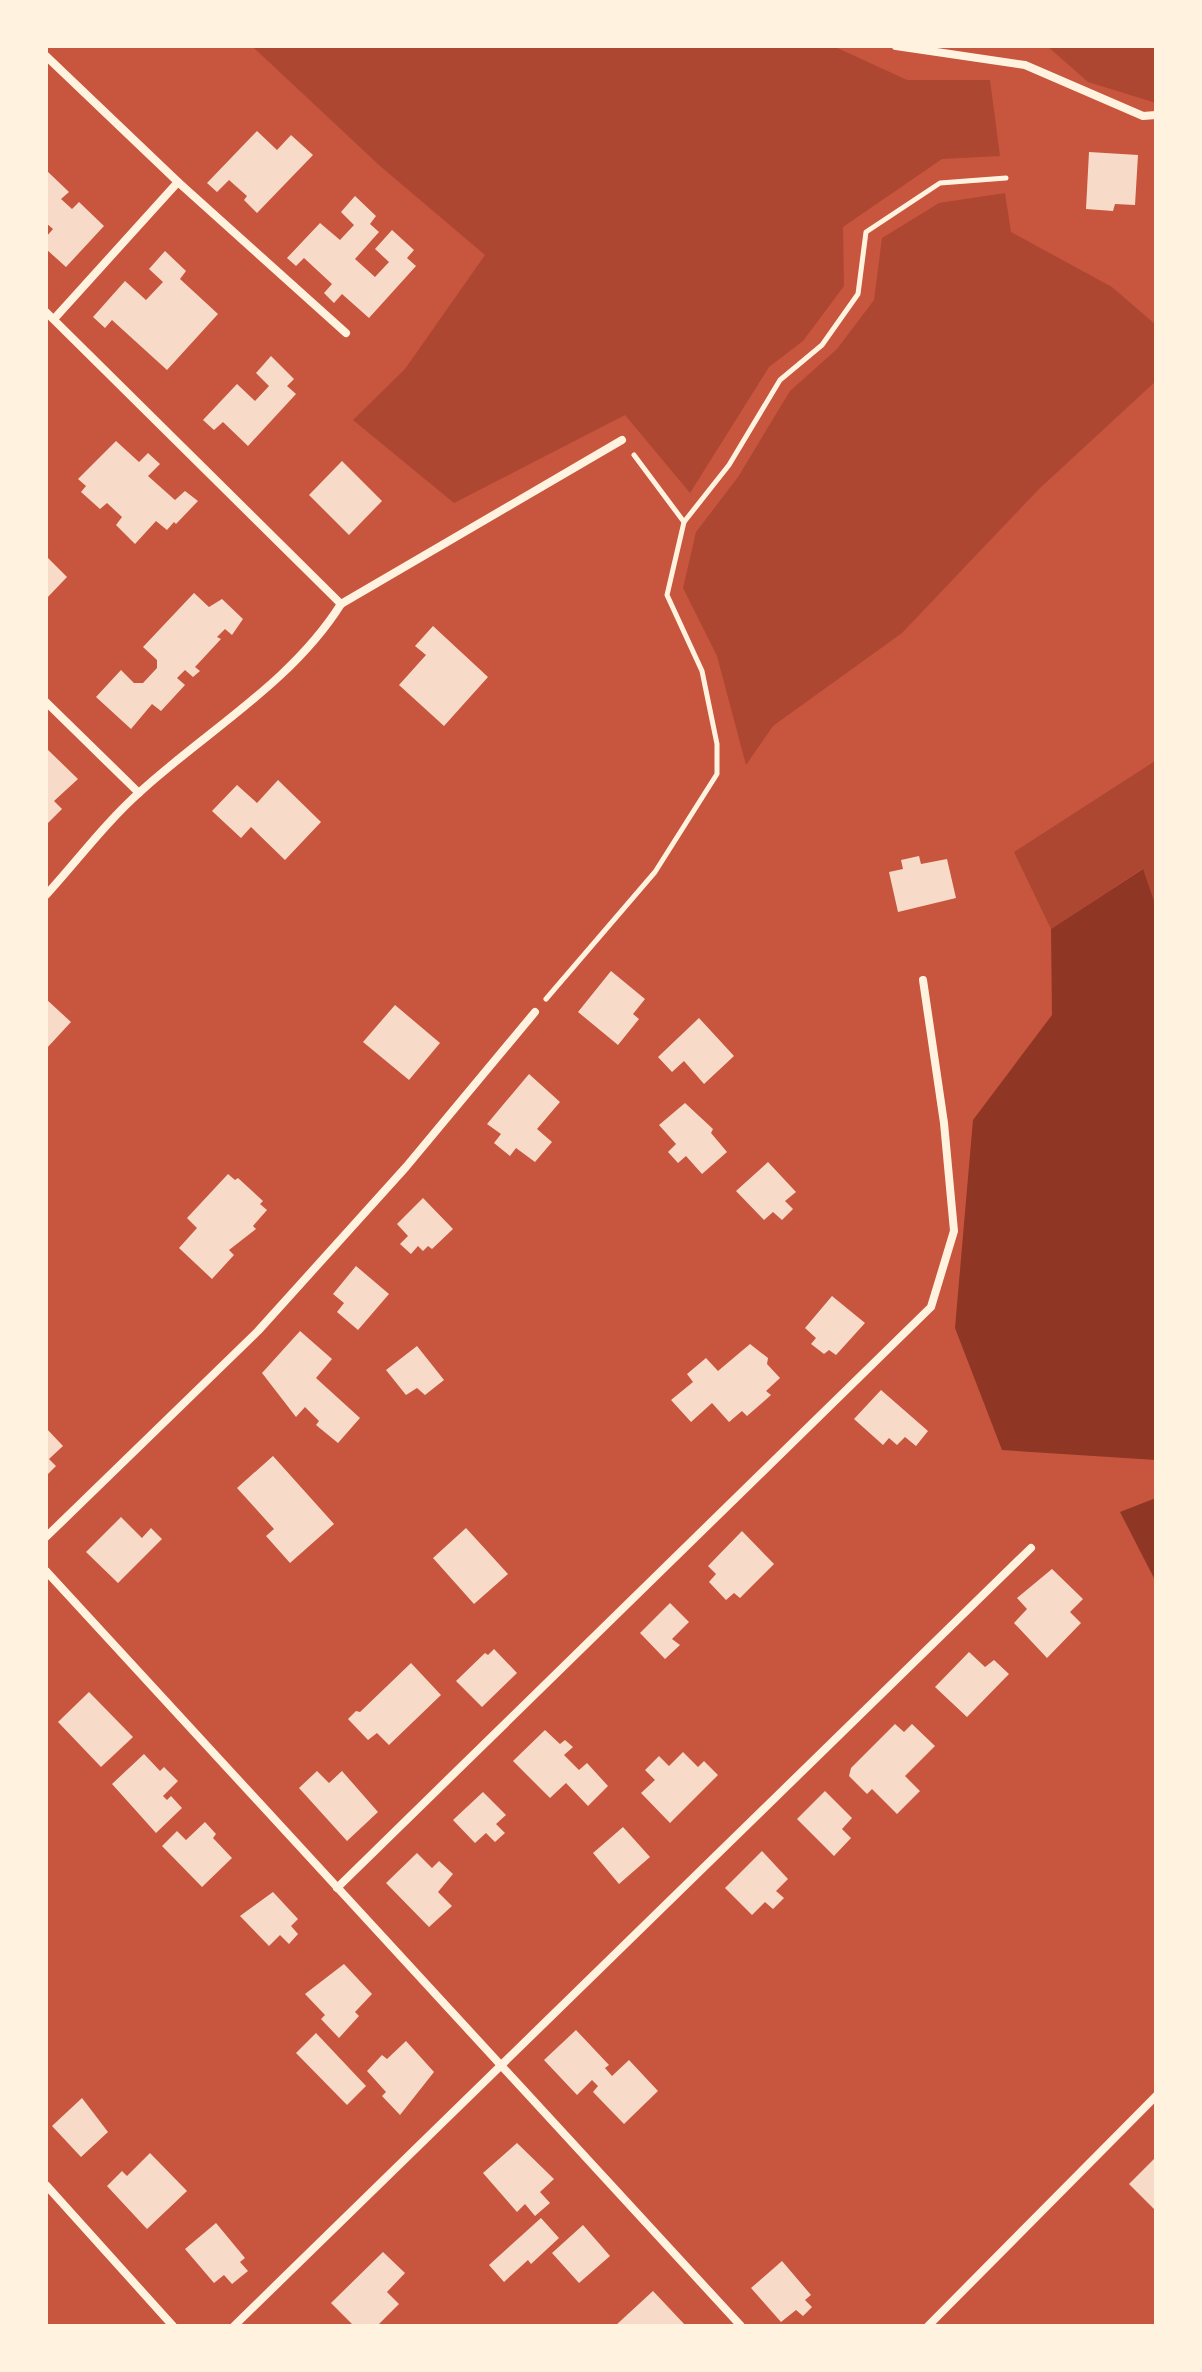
<svg xmlns="http://www.w3.org/2000/svg" width="1202" height="2372" font-family="'Noto Sans',sans-serif">
<rect width="100%" height="100%" fill="#c8553d"/>
<g fill="#ae4732">
<polygon points="252,46 833,46 907,80 990,80 1000,156 942,159 843,227 844,286 803,341 769,367 690,493 625,415 454,503 353,420 405,369 485,255 380,166"/>
<polygon points="1047,46 1156,46 1156,103 1088,82"/>
<polygon points="1005,193 1011,232 1112,287 1156,325 1156,381 1039,489 902,633 773,726 746,765 717,656 683,588 696,532 738,477 790,391 837,349 874,300 882,238 939,203"/>
<polygon points="1156,751 1156,907 1142,869 1051,929 1014,852 1155,761"/>
</g>
<g fill="#8f3625">
<polygon points="1143,869 1156,907 1156,1460 1002,1450 955,1328 973,1120 1052,1015 1051,929"/>
<polygon points="1156,1498 1156,1582 1120,1512"/>
</g>
<g fill="#f7dbc8">
<polygon points="257,131 277,150 291,135 313,155 257,213 244,200 247,196 229,180 217,192 207,183"/>
<polygon points="1089,152 1138,155 1135,205 1115,204 1113,211 1086,209"/>
<polygon points="46,170 69,192 61,199 72,209 79,202 104,226 66,267 46,249 46,237 53,229 46,223"/>
<polygon points="355,196 376,216 370,224 379,232 355,259 375,277 389,262 375,249 392,230 414,250 407,258 416,266 369,318 342,294 334,303 324,293 332,284 304,258 296,266 287,258 320,223 340,240 354,225 341,212"/>
<polygon points="165,251 186,271 180,279 218,314 167,370 112,320 105,328 93,317 125,281 146,300 163,282 149,269"/>
<polygon points="271,356 294,379 287,386 296,394 248,446 223,422 214,430 203,420 237,384 255,401 269,386 256,373"/>
<polygon points="116,441 139,462 148,453 160,464 148,476 175,500 185,491 198,501 176,524 174,522 167,530 156,521 135,544 116,525 122,517 107,503 100,509 81,492 86,486 78,479"/>
<polygon points="342,461 382,501 349,535 309,495"/>
<polygon points="46,556 67,577 46,599"/>
<polygon points="194,593 209,607 222,599 243,619 232,635 225,629 217,637 221,639 195,667 200,671 193,677 185,670 177,678 185,685 161,711 152,704 131,729 96,697 121,670 134,683 143,683 157,668 157,660 143,647"/>
<polygon points="433,626 488,677 444,726 399,685 426,655 415,646"/>
<polygon points="46,748 78,779 54,801 62,809 46,825"/>
<polygon points="278,780 321,822 285,860 251,827 241,838 212,811 237,785 257,803"/>
<polygon points="919,856 921,864 947,859 956,898 898,912 889,872 903,869 901,860"/>
<polygon points="611,971 645,999 633,1014 639,1019 618,1045 578,1012"/>
<polygon points="46,999 71,1022 46,1049"/>
<polygon points="395,1005 440,1043 409,1080 363,1042"/>
<polygon points="699,1018 734,1056 704,1084 684,1061 672,1072 658,1057"/>
<polygon points="529,1074 560,1102 537,1129 552,1142 535,1162 516,1148 510,1156 494,1143 501,1134 487,1124"/>
<polygon points="685,1103 713,1129 711,1133 727,1152 702,1174 686,1156 678,1163 668,1152 676,1144 659,1125"/>
<polygon points="768,1162 796,1192 785,1201 793,1209 782,1220 773,1212 764,1220 736,1191"/>
<polygon points="228,1174 235,1180 238,1178 263,1201 260,1204 267,1210 253,1226 256,1229 229,1250 234,1255 212,1279 179,1248 197,1228 187,1218"/>
<polygon points="423,1198 453,1229 432,1249 428,1246 423,1251 418,1246 411,1254 400,1244 408,1236 397,1224"/>
<polygon points="356,1266 389,1294 358,1330 337,1312 344,1303 333,1294"/>
<polygon points="832,1296 865,1323 836,1355 829,1350 824,1354 811,1344 816,1338 805,1328"/>
<polygon points="300,1331 332,1359 316,1378 360,1418 338,1443 316,1425 319,1421 305,1407 296,1417 262,1373"/>
<polygon points="750,1344 768,1358 767,1364 780,1378 766,1391 771,1395 747,1416 742,1411 729,1422 712,1403 691,1422 671,1400 693,1382 687,1374 706,1358 718,1371"/>
<polygon points="417,1346 444,1380 425,1395 417,1388 406,1395 386,1370"/>
<polygon points="881,1390 928,1431 916,1446 905,1437 897,1445 889,1438 883,1445 854,1419"/>
<polygon points="46,1428 63,1446 49,1459 56,1466 46,1476"/>
<polygon points="273,1456 334,1524 290,1563 266,1536 274,1529 237,1488"/>
<polygon points="121,1517 142,1538 151,1528 162,1539 118,1583 86,1552"/>
<polygon points="466,1528 508,1574 474,1604 433,1558"/>
<polygon points="742,1531 774,1564 740,1598 734,1593 726,1600 709,1582 716,1574 708,1566"/>
<polygon points="1052,1569 1083,1599 1070,1612 1081,1623 1047,1658 1014,1623 1027,1609 1017,1598"/>
<polygon points="670,1603 689,1622 672,1639 680,1645 665,1659 640,1633"/>
<polygon points="494,1649 517,1673 482,1707 456,1681 485,1653 488,1655"/>
<polygon points="969,1652 985,1667 994,1660 1009,1674 967,1717 935,1687"/>
<polygon points="411,1663 441,1695 389,1745 377,1733 368,1740 348,1719 356,1711 360,1712"/>
<polygon points="89,1692 133,1737 101,1767 58,1722"/>
<polygon points="895,1724 904,1732 912,1724 935,1746 905,1776 920,1791 897,1814 872,1789 867,1794 849,1776 851,1768"/>
<polygon points="545,1730 560,1744 565,1740 573,1747 564,1755 579,1770 587,1763 608,1786 588,1806 566,1783 550,1798 513,1761"/>
<polygon points="683,1752 698,1767 704,1761 718,1775 670,1823 641,1793 655,1780 645,1770 659,1756 669,1766"/>
<polygon points="144,1754 160,1771 164,1767 178,1781 163,1796 167,1800 171,1796 182,1808 156,1833 112,1784"/>
<polygon points="317,1771 329,1783 342,1771 378,1812 347,1841 299,1788"/>
<polygon points="825,1791 852,1818 842,1829 851,1838 834,1856 797,1819"/>
<polygon points="483,1792 506,1815 496,1824 505,1833 495,1842 486,1833 475,1843 453,1820"/>
<polygon points="205,1822 216,1834 213,1838 232,1858 202,1887 162,1846 177,1831 186,1840"/>
<polygon points="623,1827 650,1857 619,1884 593,1853"/>
<polygon points="762,1851 788,1879 776,1891 784,1898 773,1909 765,1902 752,1915 725,1888"/>
<polygon points="417,1853 432,1868 439,1861 453,1874 438,1892 452,1906 429,1927 386,1883"/>
<polygon points="273,1892 298,1919 291,1926 298,1934 289,1944 280,1935 269,1946 240,1916"/>
<polygon points="344,1964 372,1994 355,2012 359,2016 339,2038 321,2019 325,2015 305,1994"/>
<polygon points="576,2030 609,2065 605,2068 612,2076 629,2060 658,2091 624,2124 593,2092 598,2086 592,2080 577,2095 544,2060"/>
<polygon points="316,2033 366,2086 347,2105 296,2053"/>
<polygon points="406,2041 434,2072 400,2115 382,2096 386,2092 367,2071 382,2055 387,2059"/>
<polygon points="82,2098 108,2132 81,2157 52,2126"/>
<polygon points="517,2143 554,2179 540,2192 550,2203 535,2216 525,2204 517,2212 483,2173"/>
<polygon points="150,2153 187,2191 147,2229 107,2186 122,2171 127,2176"/>
<polygon points="1156,2157 1156,2211 1129,2184"/>
<polygon points="541,2218 559,2238 531,2264 528,2260 504,2282 489,2265"/>
<polygon points="216,2223 245,2258 240,2262 248,2271 232,2284 224,2275 214,2283 185,2249"/>
<polygon points="583,2225 610,2256 579,2283 552,2253"/>
<polygon points="383,2252 405,2273 387,2292 399,2304 377,2326 354,2326 331,2303"/>
<polygon points="782,2261 811,2295 805,2300 812,2307 803,2316 796,2310 781,2322 751,2288"/>
<polygon points="653,2291 686,2326 615,2326"/>
</g>
<g fill="none" stroke-linecap="round" stroke-linejoin="round">
<g stroke="#fff3e0" stroke-width="5">
<polyline points="684,522 729,465 780,380 822,345 858,294 866,232 940,183 1006,178"/>
<polyline points="546,999 655,872 717,774 717,744 702,671 667,595 684,522 634,455"/>
</g>
<g stroke="#fff3e0" stroke-width="8">
<polyline points="896,46 1025,65 1143,116 1156,115"/>
<polyline points="46,56 178,182"/>
<path d="M46,312L341,604C292,682 208,730 141,791C106,822 77,861 46,895"/>
<polyline points="54,319 178,182 346,333"/>
<polyline points="341,604 622,440"/>
<polyline points="46,702 139,793"/>
<polyline points="46,1537 258,1331 406,1167 535,1012"/>
<polyline points="46,1571 741,2326"/>
<polyline points="337,1888 931,1307 954,1231 944,1123 923,980"/>
<polyline points="46,2185 173,2326"/>
<polyline points="234,2326 1031,1548"/>
<polyline points="928,2326 1156,2096"/>
</g>
</g>
<rect width="1202" height="2372" fill="none" stroke="#fff3e0" stroke-width="96"/>
</svg>
